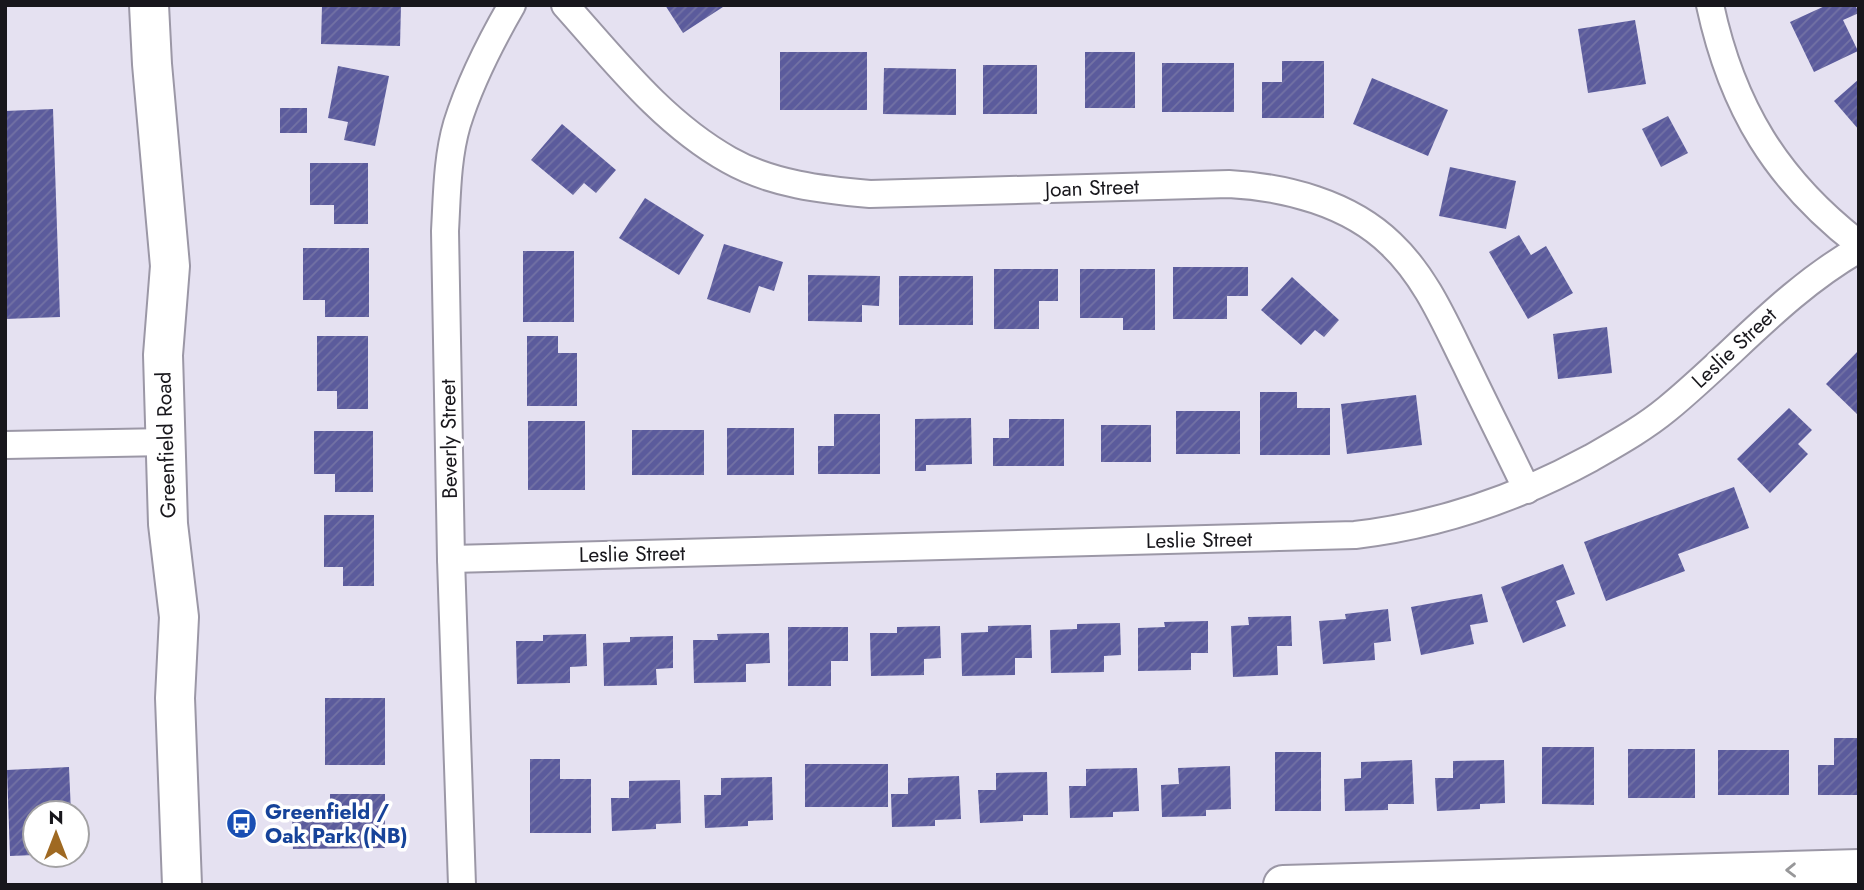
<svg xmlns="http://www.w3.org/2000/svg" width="1864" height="890" font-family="Jost,sans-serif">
<defs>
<pattern id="building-hatch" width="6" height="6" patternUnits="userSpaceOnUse" patternTransform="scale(1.75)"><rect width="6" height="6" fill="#5b5b9c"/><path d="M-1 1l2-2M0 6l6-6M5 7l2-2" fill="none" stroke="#7372a4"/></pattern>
</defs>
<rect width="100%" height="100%" fill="#e5e1f1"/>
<g fill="url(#building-hatch)">
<polygon points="322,5 401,5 400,46 321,44"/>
<polygon points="665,5 726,5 683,33"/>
<polygon points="1827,5 1855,5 1859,13 1843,20 1858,51 1814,72 1790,22"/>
<polygon points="1635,20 1646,84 1588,93 1578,29"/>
<rect x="780" y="52" width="87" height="58"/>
<rect x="1085" y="52" width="50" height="56"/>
<polygon points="1282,61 1324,61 1324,118 1262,118 1262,82 1282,82"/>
<rect x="1162" y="63" width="72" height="49"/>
<rect x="983" y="65" width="54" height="49"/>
<polygon points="338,66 389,76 375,146 344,140 348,122 328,118"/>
<polygon points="884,68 956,69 956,115 883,114"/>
<polygon points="1372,78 1448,110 1428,156 1353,124"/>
<polygon points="1859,79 1859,130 1834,101"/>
<rect x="280" y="108" width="27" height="25"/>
<polygon points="53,109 60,317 5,319 5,111"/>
<polygon points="1668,116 1688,153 1661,167 1642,129"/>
<polygon points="562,124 616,170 596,193 584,183 573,195 531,160"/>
<polygon points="310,163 368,163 368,224 334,224 334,205 310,205"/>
<polygon points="1450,167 1516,181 1506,229 1439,216"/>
<polygon points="645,198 704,235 679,275 619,238"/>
<polygon points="1519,235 1531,255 1546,246 1573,293 1528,319 1489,252"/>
<polygon points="724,244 783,262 774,291 759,286 750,313 707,299"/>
<polygon points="303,248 369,248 369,317 325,317 325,300 303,300"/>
<rect x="523" y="251" width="51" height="71"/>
<polygon points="1173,267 1248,267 1248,296 1227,296 1227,319 1173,319"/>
<polygon points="994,269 1058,269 1058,301 1039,301 1039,329 994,329"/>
<polygon points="1080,269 1155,269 1155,330 1123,330 1123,318 1080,318"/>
<polygon points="808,275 880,276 879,306 862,305 862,322 808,321"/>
<rect x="899" y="276" width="74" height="49"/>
<polygon points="1292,277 1339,320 1324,337 1315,330 1301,345 1261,310"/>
<polygon points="1607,327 1612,373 1558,379 1553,334"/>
<polygon points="317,336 368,336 368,409 337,409 337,391 317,391"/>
<polygon points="527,336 558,336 558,353 577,353 577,406 527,406"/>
<polygon points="1859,350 1859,416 1826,384"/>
<polygon points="1260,392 1297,392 1297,408 1330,408 1330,455 1260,455"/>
<polygon points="1416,395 1422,445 1347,454 1341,404"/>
<polygon points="1789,408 1812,430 1798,444 1808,454 1770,493 1737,459"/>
<rect x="1176" y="411" width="64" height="43"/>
<polygon points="834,414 880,414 880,474 818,474 818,446 834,446"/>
<polygon points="971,418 972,464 926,465 926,471 915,471 915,419"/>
<polygon points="1009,419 1064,419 1064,466 993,466 993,438 1009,438"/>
<rect x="528" y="421" width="57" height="69"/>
<rect x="1101" y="425" width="50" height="37"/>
<rect x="727" y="428" width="67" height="47"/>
<rect x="632" y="430" width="72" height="45"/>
<polygon points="314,431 373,431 373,492 335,492 335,474 314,474"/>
<polygon points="1734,487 1749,528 1678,554 1685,571 1606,601 1584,542"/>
<polygon points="324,515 374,515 374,586 343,586 343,567 324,567"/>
<polygon points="1563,564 1575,594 1556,601 1566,626 1523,643 1501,587"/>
<polygon points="1482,594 1488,622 1470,625 1474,644 1421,655 1411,607"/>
<polygon points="1388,609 1391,641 1374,643 1375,660 1323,664 1319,621 1346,619 1345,614"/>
<polygon points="1291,616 1292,646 1277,646 1278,675 1233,677 1231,626 1249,625 1248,617"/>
<polygon points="1208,621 1208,653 1191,653 1191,670 1138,671 1138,628 1165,627 1164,622"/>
<polygon points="1120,623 1121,655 1104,656 1104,672 1051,673 1050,630 1077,629 1077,624"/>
<polygon points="1031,625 1032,658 1015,658 1015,675 962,676 961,633 988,632 988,626"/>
<polygon points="940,626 941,658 924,659 924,675 871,676 870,633 897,633 897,627"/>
<polygon points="788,627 848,627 848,661 831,661 831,686 788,686"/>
<polygon points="769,633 770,663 746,664 746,682 694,683 693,640 718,640 717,634"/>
<polygon points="586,634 587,666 570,667 570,683 517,684 516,641 543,641 543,635"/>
<polygon points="673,636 673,668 656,669 657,685 604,686 603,643 630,642 630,637"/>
<rect x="325" y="698" width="60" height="67"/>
<polygon points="1834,738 1859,738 1859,795 1818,795 1818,765 1834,765"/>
<polygon points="1542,747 1594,747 1594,805 1542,804"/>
<rect x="1628" y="749" width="67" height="49"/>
<rect x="1718" y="750" width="71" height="45"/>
<rect x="1275" y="752" width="46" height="59"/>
<polygon points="530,759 560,759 560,779 591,779 591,833 530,833"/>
<polygon points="1412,760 1414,804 1388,804 1388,810 1345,811 1344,779 1361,778 1361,762"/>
<polygon points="1504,760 1505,803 1480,804 1480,809 1437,811 1435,778 1453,778 1453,761"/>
<rect x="805" y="764" width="83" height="43"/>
<polygon points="1230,766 1231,809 1206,810 1206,816 1162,817 1161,785 1179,784 1178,768"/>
<polygon points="69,767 71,813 35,813 35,855 10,856 7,770"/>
<polygon points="1137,768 1139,811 1113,812 1113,817 1070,818 1069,786 1086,786 1086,769"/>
<polygon points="1047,772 1048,815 1023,815 1023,821 980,823 978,790 996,790 996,773"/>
<polygon points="959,776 961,819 935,820 935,826 892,827 891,794 908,794 908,778"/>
<polygon points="772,777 773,820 748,821 748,826 705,828 704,795 721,795 721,778"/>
<polygon points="680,780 681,823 656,824 656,829 612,831 611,798 629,798 629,781"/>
<polygon points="330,794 385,794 385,848 293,849 292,815 330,815"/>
</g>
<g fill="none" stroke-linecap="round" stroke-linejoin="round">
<defs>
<g id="street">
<path d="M565,5C615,61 663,123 729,160C771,184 823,190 870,194L1229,184C1285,187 1349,203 1391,244C1426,277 1445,323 1466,365C1486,407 1507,448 1527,490"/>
<path d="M1710,5C1732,107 1776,180 1859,244"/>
<polyline points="5,445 167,442"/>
<path d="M451,559L1355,535C1440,525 1516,499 1591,458C1617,443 1644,428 1667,409C1733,355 1784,292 1859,249"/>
<path d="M462,885L451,559L445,231C447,196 447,158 457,124C470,82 490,43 512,5"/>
</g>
<g id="secondary">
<polyline points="149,5 152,64 170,266 163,355 168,524 179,617 175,698 182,885"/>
<polyline points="1283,885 1859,869"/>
</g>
</defs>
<use href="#street" stroke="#9b97a6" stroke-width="30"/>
<use href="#secondary" stroke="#9b97a6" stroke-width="42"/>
<use href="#street" stroke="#fff" stroke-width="26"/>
<use href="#secondary" stroke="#fff" stroke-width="38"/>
</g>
<defs><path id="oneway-chevron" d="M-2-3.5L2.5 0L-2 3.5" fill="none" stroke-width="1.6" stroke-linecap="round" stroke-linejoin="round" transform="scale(1.75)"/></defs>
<use stroke="#979799" href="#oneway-chevron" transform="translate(1791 870) rotate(179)"/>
<defs>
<symbol id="bus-disc" viewBox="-11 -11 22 22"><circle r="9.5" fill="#1a4fb4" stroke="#fff"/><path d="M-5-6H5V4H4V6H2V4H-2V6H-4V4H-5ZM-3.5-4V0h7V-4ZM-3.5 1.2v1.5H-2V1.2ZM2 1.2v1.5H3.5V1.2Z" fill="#fff"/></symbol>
</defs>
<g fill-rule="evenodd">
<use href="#bus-disc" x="224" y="806" width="35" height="35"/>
</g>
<g text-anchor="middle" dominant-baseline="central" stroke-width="7" stroke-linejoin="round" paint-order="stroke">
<g font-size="21" fill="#18171c" stroke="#fff">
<text transform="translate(1092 188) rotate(-2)">Joan Street</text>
<text transform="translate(1734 348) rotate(-43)">Leslie Street</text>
<text transform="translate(449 439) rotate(-91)">Beverly Street</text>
<text transform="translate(166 445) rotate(-92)">Greenfield Road</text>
<text transform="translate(1199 540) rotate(-1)">Leslie Street</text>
<text transform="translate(632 554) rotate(-1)">Leslie Street</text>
</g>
<g font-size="21" font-weight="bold" fill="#164399" stroke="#fff" text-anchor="start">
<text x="265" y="812">Greenfield /<tspan x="265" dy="24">Oak Park (NB)</tspan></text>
</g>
</g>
<rect width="1864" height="890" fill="none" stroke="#18171c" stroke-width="14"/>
<g transform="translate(56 834)"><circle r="33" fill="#ffffff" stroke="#a3a2a4" stroke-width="2"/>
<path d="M0-5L12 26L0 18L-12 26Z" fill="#9f6922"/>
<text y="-10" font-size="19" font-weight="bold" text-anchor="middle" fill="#18171c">N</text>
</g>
</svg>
